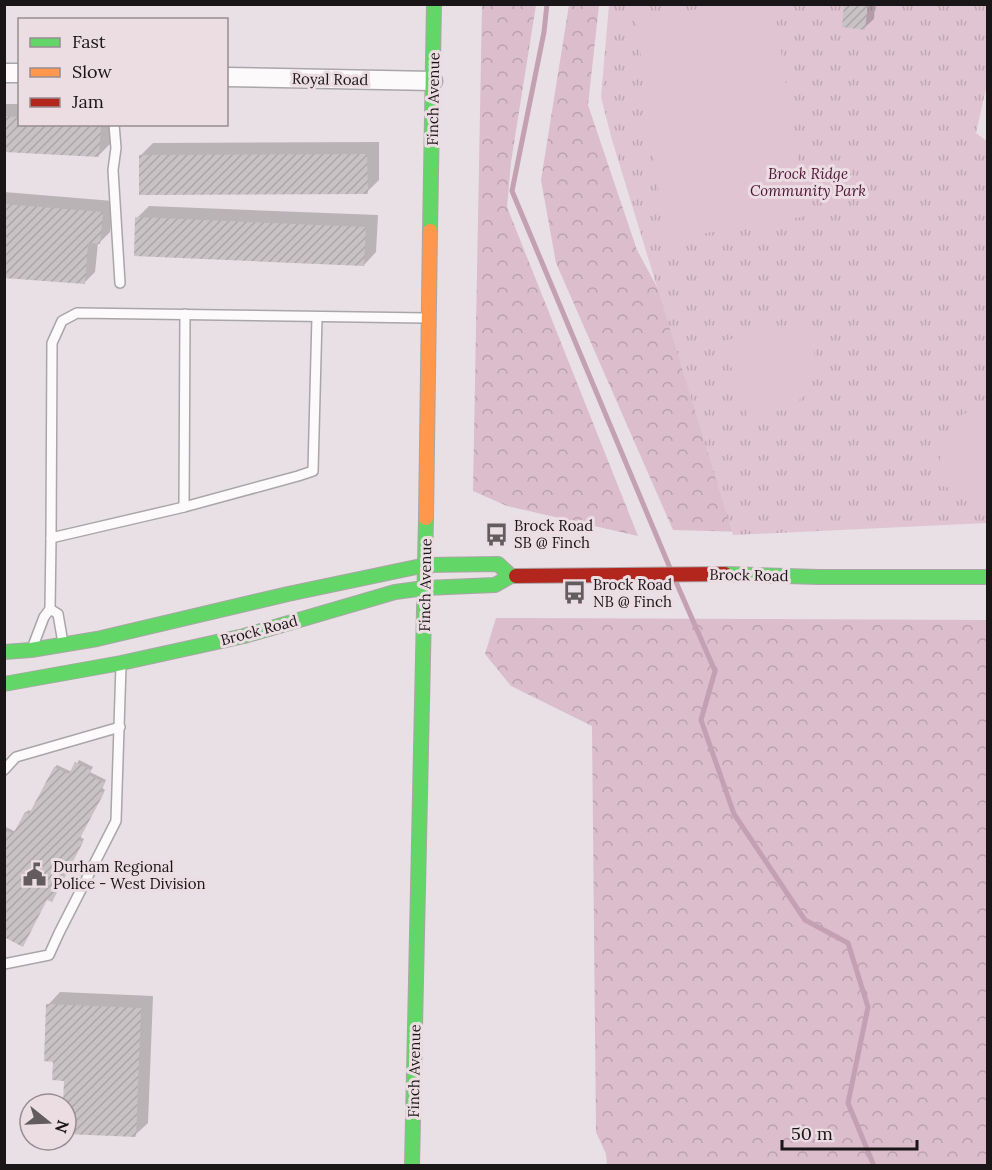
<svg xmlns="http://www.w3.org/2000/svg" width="992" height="1170" font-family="Lora,serif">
<defs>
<pattern id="forest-crowns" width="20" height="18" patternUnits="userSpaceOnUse" patternTransform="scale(1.5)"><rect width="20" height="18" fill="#dbbdcb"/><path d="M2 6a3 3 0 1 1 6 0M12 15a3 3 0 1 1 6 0" fill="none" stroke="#bba2ae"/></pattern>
<pattern id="park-tufts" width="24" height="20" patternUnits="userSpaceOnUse" patternTransform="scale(1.5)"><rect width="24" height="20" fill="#e0c4d1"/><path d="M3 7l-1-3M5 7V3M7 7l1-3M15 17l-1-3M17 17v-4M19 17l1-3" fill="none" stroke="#c0a8b3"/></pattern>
<pattern id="building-hatch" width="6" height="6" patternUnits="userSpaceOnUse" patternTransform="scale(1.5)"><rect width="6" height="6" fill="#c9c2c5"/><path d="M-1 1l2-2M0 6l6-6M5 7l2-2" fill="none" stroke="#aca6a8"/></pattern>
</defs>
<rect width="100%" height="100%" fill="#e8e0e4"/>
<g fill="url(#forest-crowns)">
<polygon points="482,5 536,5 511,162 507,207 638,536 507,506 473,491"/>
<polygon points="569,5 599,5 588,105 637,250 682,333 779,533 673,530 556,263 541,180"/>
<polygon points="496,618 987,620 987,1165 607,1165 606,1154 596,1132 592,726 511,686 485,654"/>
</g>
<polygon fill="url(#park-tufts)" points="609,5 987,5 987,84 976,133 988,142 987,523 733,535 612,140 601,97"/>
<g fill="#e0c4d1">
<polygon points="723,5 774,5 806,216 665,240 636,19"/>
<polygon points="804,322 815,356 811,391 787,409 748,418 723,341"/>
<polygon points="987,403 987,497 942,486 940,459 948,436 958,417"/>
</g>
<g fill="#0003">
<polygon points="846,4 875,4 874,19 864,28"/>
<polygon points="4,104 20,104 20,124 112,124 111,143 99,155 4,151"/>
<polygon points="379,142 379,180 367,192 140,156 153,143"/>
<polygon points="4,192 113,201 110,232 99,243 98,243 95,272 84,283 4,276"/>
<polygon points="149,206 378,215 376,252 364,265 137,218"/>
<polygon points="79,760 93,767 90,772 106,780 102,788 105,790 80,837 84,839 52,901 4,847 4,826 16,832 26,812 29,810 32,812 55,767 57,765 72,772"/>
<polygon points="60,992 153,996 148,1123 135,1135 66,1133 66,1104 64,1104 65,1079 54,1060 48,1005"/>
</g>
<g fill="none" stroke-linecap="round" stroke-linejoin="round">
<g stroke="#c4a1b2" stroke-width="5">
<polyline points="547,4 544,32 512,191 670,568"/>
<polyline points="676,582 715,671 701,720 734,814 805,920 848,943 868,1007 848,1103 874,1166"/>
</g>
</g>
<g fill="url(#building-hatch)">
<polygon points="844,4 868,4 865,30 842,27"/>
<polygon points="4,116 20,117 20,124 101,124 99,157 4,152"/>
<polygon points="367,154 368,194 139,195 139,155"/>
<polygon points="4,204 103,212 100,244 88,243 85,284 4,278"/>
<polygon points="135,217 366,227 364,266 134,256"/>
<polygon points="75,762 91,770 89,775 105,783 101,791 104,793 79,840 83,842 52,902 47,900 23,947 4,937 4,829 13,834 25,812 29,814 54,767 69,774"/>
<polygon points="46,1004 141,1008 136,1137 66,1134 66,1104 63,1104 64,1081 52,1080 53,1062 44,1061"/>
</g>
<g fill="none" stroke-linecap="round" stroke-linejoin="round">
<defs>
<g id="lane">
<polyline points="114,124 116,148 113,170 120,283"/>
<polyline points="184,507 185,314"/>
<polyline points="51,538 184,507 298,476 313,471 317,317"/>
<polyline points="50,609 58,614 63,643"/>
<polyline points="33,646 44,617 50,609 51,538 52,343 62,321 77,313 426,318"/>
<polyline points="4,770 16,757 120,727"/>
<polyline points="4,964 49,955 59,933 116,821 121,665"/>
</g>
<g id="street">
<polyline points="4,73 20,73"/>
<polyline points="226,77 433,81"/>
</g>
<g id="fast">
<polyline points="430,231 434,4"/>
<polyline points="725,574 818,577 988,577"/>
<polyline points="4,652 31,650 97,639 288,594 426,565 498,564 511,576"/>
<polyline points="4,684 121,663 244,636 395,592 425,588 495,585 511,576 516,576"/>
<polyline points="412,1166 426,518"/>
</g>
<polyline id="slow" points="426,518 430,231"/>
<polyline id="jam" points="516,576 725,574"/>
</defs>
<use href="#lane" stroke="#aaa5a8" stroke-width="12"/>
<use href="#street" stroke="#aaa5a8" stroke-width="21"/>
<use href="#fast" stroke="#aaa5a8" stroke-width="16"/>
<use href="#slow" stroke="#aaa5a8" stroke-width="16"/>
<use href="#jam" stroke="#aaa5a8" stroke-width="16"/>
<use href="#lane" stroke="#fcfafb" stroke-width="9"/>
<use href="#street" stroke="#fcfafb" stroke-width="18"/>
<use href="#fast" stroke="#63d668" stroke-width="14"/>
<use href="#slow" stroke="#ff974d" stroke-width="14"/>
<use href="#jam" stroke="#b3261e" stroke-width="14"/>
</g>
<defs>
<symbol id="bus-bare" viewBox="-9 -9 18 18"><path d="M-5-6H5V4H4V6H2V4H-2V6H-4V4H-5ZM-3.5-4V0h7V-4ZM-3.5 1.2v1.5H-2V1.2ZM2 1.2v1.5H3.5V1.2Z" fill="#625c5f" stroke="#ecdde3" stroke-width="2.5" paint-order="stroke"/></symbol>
<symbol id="civic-bare" viewBox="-9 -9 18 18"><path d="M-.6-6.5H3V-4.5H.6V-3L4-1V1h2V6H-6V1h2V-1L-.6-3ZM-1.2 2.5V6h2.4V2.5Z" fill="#625c5f" stroke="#ecdde3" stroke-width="2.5" paint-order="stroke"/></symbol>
</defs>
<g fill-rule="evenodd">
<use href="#bus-bare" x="480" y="518" width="33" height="33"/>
<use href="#bus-bare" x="558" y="576" width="33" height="33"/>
<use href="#civic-bare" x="18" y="858" width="33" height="33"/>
</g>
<g text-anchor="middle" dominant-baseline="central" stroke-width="6" stroke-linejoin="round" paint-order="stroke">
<g font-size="15" fill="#1a1517" stroke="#ecdde3">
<text transform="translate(330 79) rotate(1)">Royal Road</text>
<text transform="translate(433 99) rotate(-89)">Finch Avenue</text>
<text transform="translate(749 575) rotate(1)">Brock Road</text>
<text transform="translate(425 585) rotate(-89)">Finch Avenue</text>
<text transform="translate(259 630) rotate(-15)">Brock Road</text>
<text transform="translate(414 1071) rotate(-89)">Finch Avenue</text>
</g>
<g font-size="15" font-style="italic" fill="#4d1435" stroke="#ecdde3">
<text x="808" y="173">Brock Ridge<tspan x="808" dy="17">Community Park</tspan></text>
</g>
<g font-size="15" fill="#1a1517" stroke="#ecdde3" text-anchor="start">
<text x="514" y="525">Brock Road<tspan x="514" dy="17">SB @ Finch</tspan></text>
<text x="593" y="584">Brock Road<tspan x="593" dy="17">NB @ Finch</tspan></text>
<text x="53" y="866">Durham Regional<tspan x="53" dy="17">Police - West Division</tspan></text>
</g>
</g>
<rect width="992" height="1170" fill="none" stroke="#1a1517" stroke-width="12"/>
<rect x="18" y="18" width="210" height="108" fill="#ecdde3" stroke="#988d91" stroke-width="1.5"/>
<rect x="30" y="38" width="30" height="9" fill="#63d668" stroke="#988d91" stroke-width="1.5"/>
<text x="72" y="48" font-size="18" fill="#1a1517">Fast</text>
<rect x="30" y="68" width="30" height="9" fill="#ff974d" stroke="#988d91" stroke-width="1.5"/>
<text x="72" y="78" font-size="18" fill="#1a1517">Slow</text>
<rect x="30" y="98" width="30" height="9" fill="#b3261e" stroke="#988d91" stroke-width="1.5"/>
<text x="72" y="108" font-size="18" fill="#1a1517">Jam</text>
<g transform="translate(48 1122) rotate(108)"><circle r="28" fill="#ecdde3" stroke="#988d91" stroke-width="1.5"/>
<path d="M0-4.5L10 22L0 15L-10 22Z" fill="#625c5f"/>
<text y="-9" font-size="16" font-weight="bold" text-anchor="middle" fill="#1a1517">N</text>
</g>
<path d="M782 1140v9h135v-9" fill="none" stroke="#1a1517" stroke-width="3"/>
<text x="791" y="1140" font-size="18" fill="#1a1517" stroke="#ecdde3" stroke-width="4.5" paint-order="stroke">50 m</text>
</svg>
